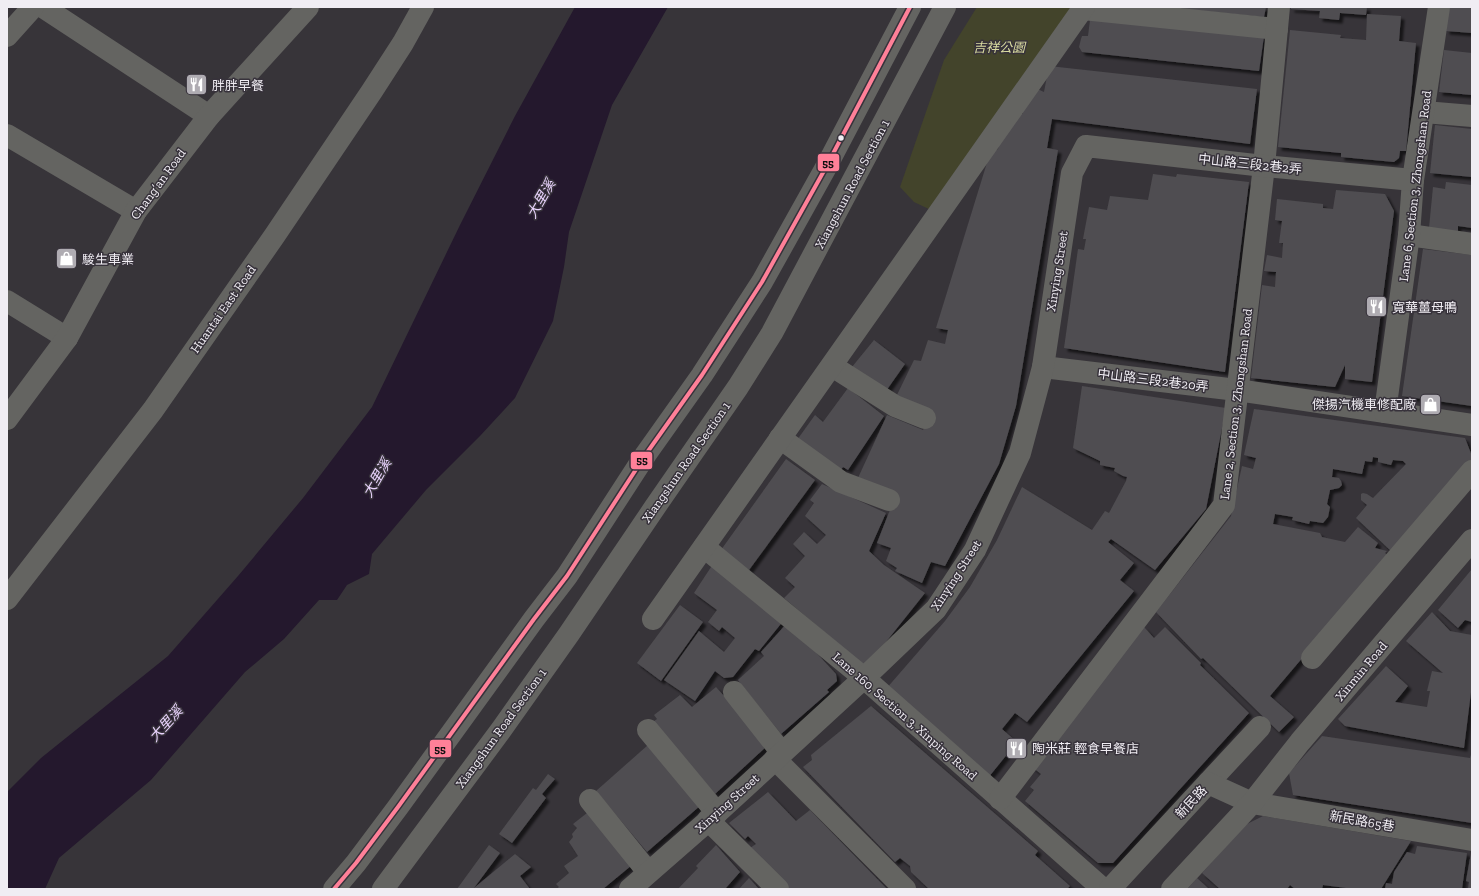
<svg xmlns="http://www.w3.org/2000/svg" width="1479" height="896" font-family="'Zilla Slab','Noto Sans TC',serif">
<defs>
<filter id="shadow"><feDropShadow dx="3.5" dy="3.5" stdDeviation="1" flood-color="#0009"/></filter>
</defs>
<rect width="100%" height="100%" fill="#373439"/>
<polygon fill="#43442b" points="977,7 1076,7 933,211 914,202 900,187 944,60"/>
<polygon fill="#24182d" points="575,7 668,7 612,105 569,232 564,267 553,321 515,398 480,436 426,490 372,554 369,574 347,585 337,600 319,600 284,639 245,672 151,780 59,858 45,889 7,889 7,792 41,758 168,656 238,576 303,498 372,407 460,225 515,116"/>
<g fill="#4f4d51" filter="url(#shadow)">
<polygon points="1173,7 1266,7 1264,17 1173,8"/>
<polygon points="1291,7 1367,7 1366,15 1340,13 1339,20 1319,18 1320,11 1291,9"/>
<polygon points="1448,7 1472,7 1472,33 1446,31"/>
<polygon points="1367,14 1401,16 1399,41 1416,43 1406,151 1400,151 1399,158 1394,162 1341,157 1341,153 1278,147 1290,30 1341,35 1340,38 1366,40"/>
<polygon points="1090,20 1264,36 1259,71 1082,52 1079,47 1081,39 1082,36 1088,36"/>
<polygon points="1444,50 1472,53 1472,95 1439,92"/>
<polygon points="1049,66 1257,89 1250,144 1052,119 1047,148 1058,150 1016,406 999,464 945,566 931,562 922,583 895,571 897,568 886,561 891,548 877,543 895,497 857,480 887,415 923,430 932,413 896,397 914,360 921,361 928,340 945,344 948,330 936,328 990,153 998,149 1001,136 1014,112 1023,114 1023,105 1035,88 1044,92"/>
<polygon points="1435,125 1472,129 1472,177 1430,173"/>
<polygon points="1153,174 1176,177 1177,174 1249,182 1225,372 1064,348 1078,249 1084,250 1086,239 1083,239 1089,207 1107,210 1110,196 1148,200"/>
<polygon points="1446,182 1472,185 1472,228 1458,226 1458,232 1429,228 1433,187 1445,189"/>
<polygon points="1336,190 1385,194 1394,211 1372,382 1345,379 1345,365 1335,387 1251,378 1262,285 1275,287 1276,272 1264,271 1267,255 1282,258 1283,243 1279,243 1282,221 1275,220 1277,199 1323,204 1323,208 1333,209"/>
<polygon points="1423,249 1472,255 1472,406 1402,396"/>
<polygon points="874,340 905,364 886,391 852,367"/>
<polygon points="1082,386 1226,408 1206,509 1155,570 1111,539 1108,542 1134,563 1120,580 1134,591 1027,722 1015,713 1002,729 1017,742 988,778 886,689 945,621 970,587 997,540 1022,487 1092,530 1105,511 1109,513 1126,481 1127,477 1123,476 1114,471 1115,468 1100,465 1100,461 1073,448"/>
<polygon points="848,388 884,416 848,470 843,467 841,470 797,440 815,415 823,422"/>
<polygon points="1254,409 1465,438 1472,456 1472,460 1392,552 1356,518 1367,505 1361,500 1361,494 1363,493 1367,494 1373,498 1406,464 1403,461 1393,460 1391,465 1378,462 1378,458 1373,457 1372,462 1365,461 1362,474 1333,469 1332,477 1339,478 1341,481 1342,485 1339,488 1330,490 1327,504 1330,507 1328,517 1323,523 1310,521 1309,524 1292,520 1293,517 1275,514 1273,524 1320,533 1322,537 1345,542 1358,527 1378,543 1375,548 1387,551 1385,553 1389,556 1270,696 1294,717 1279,732 1203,658 1201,659 1156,612 1231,516 1242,466 1253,469 1256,458 1244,455"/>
<polygon points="786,459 815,480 749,570 721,550"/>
<polygon points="822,484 886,513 869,551 884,565 925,593 866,667 784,598 795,587 785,578 805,556 793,544 804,532 817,544 826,535 805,516 814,503 810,500"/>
<polygon points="713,564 784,620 759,651 755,649 733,677 724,678 715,671 695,701 664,680 699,631 724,652 735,638 722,627 719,631 708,622 717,610 694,593"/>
<polygon points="1472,569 1472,622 1465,620 1458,628 1438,610"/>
<polygon points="680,605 703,622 661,681 637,663"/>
<polygon points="1432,612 1450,631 1472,635 1472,684 1464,748 1345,726 1338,719 1386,666 1408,686 1395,702 1427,707 1430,691 1427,691 1432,671 1443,673 1406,641"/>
<polygon points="788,622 836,674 837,681 827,690 829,692 781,734 738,680 764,656 761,652"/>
<polygon points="1144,627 1154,638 1165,627 1201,663 1200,665 1249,713 1113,863 1098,863 1025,801 1034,790 1030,787 1041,774 1032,767"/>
<polygon points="716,687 768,745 715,794 653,722 657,719 654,715 680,695 692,707"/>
<polygon points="871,706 1038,851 1035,855 1070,886 1067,889 929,889 911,872 910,866 900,858 895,862 803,767 812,760 811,755"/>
<polygon points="1322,736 1470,758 1472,751 1472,823 1293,795 1289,773"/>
<polygon points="648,745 701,805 647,852 596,791"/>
<polygon points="548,774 555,779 542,794 546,798 512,843 499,834 533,788 536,790"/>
<polygon points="768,792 796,821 810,810 887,889 790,889 750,848 756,844 748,836 745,839 729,823"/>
<polygon points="587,813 632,865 603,889 556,889 559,887 556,884 569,873 564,866 578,856 569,842 573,837 572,834 577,828 573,824"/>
<polygon points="1263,816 1411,841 1381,889 1354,889 1323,885 1322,889 1295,889 1290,885 1287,889 1220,889 1202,873 1245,825"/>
<polygon points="489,845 500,853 474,888 515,854 531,867 520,876 530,889 457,889"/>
<polygon points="716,845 740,872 725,889 678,889 698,868 696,866"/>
<polygon points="1417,846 1467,853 1462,889 1385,889 1386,883 1392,884 1394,872 1407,852 1415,854"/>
<polygon points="1471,853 1472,889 1468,889 1469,882 1466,881"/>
<polygon points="749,878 759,889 739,889"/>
<polygon points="1197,878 1209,889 1187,889"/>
</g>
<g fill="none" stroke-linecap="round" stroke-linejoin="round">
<g stroke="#646461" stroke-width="22">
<polyline points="43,7 209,116"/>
<polyline points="1083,9 1277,29"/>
<polyline points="7,36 33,7"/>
<polyline points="1424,112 1472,116"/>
<polyline points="7,135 136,211"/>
<polyline points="1409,235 1472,244"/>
<polyline points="7,301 67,338"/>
<polyline points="832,366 895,406 925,418"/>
<polyline points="1043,367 1237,390 1472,425"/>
<polyline points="1385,412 1409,235 1413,180 1439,7"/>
<polyline points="7,419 67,338 136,211 209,116 308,7"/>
<polyline points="780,438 841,482 889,500"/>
<polyline points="704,547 864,678 1103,889"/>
<polyline points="7,599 153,410 275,235 372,91 403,43 423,7"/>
<polyline points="653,619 1084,7"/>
<polyline points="1312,658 1472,471"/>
<polyline points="734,692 782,753"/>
<polyline points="648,730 717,813"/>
<polyline points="775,759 905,889"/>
<polyline points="1208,783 1260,727"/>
<polyline points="1000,799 1224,505 1264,166 1279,7"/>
<polyline points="590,800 648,872"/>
<polyline points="708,820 778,889"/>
<polyline points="334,889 356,863 398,807 534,619 567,576 646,454 702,375 762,282 825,169 910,7"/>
<polyline points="383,889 501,730 569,634 655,507 738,387 772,333 945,7"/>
<polyline points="630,889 717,813 864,678 936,609 975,550 1020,453 1043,367 1072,173 1086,146 1264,166 1413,180"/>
<polyline points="1110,889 1208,783 1252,803 1472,840"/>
<polyline points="1172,889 1252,803 1300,742 1472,540"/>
</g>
<defs>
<polyline id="bus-1" points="334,889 356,863 398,807 534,619 567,576 646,454 702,375 762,282 825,169 910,7"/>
</defs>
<use href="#bus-1" stroke="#37323b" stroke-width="7"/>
<use href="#bus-1" stroke="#ff8098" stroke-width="4"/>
</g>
<defs>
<symbol id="restaurant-square" viewBox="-11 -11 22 22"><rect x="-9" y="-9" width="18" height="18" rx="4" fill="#afacb2" stroke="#37323b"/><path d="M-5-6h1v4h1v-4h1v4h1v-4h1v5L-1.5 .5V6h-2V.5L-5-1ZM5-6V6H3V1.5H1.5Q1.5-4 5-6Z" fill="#fff"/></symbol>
<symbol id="shop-square" viewBox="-11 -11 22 22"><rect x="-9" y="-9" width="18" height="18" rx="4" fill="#afacb2" stroke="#37323b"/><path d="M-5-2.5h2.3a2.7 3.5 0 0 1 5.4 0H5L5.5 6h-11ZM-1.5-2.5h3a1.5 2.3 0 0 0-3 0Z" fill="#fff"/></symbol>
</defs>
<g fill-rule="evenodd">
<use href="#restaurant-square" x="184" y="72" width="25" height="25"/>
<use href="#shop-square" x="54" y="246" width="25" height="25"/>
<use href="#restaurant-square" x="1364" y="294" width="25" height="25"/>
<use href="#shop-square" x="1418" y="392" width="25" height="25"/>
<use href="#restaurant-square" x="1004" y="736" width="25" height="25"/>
</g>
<circle fill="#f0edf3" stroke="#37323b" stroke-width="1.5" cx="841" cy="138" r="3.5"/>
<g text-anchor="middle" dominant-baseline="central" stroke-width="3" stroke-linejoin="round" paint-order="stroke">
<g font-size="13" font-style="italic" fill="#d9dba0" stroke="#37323b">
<text x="999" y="47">吉祥公園</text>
</g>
<g font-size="13" fill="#f0edf3" stroke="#37323b" text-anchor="start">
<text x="212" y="85">胖胖早餐</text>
<text x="82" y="259">駿生車業</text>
<text x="1392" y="307">寬華薑母鴨</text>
<text x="1416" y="404" text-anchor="end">傑揚汽機車修配廠</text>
<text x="1032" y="748">陶米莊 輕食早餐店</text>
</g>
<g font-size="13" fill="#f0edf3" stroke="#37323b">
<text transform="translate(1250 164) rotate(6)">中山路三段2巷2弄</text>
<text transform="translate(158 184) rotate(-54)">Chang’an Road</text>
<text transform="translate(852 184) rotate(-62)">Xiangshun Road Section 1</text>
<text transform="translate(1415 186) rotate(-83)">Lane 6, Section 3, Zhongshan Road</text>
<text transform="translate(1057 271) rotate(-81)">Xinying Street</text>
<text transform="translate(223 309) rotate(-55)">Huantai East Road</text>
<text transform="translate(1153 380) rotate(7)">中山路三段2巷20弄</text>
<text transform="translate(1236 404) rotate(-83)">Lane 2, Section 3, Zhongshan Road</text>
<text transform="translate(686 462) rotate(-55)">Xiangshun Road Section 1</text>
<text transform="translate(956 575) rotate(-57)">Xinying Street</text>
<text transform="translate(1361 671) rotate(-50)">Xinmin Road</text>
<text transform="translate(905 716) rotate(41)">Lane 160, Section 3, Xinping Road</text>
<text transform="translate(501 728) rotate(-54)">Xiangshun Road Section 1</text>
<text transform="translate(1191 802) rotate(-47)">新民路</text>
<text transform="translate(727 803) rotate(-42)">Xinying Street</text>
<text transform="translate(1362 821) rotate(10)">新民路65巷</text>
</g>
<g font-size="14" font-style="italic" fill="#e9d3fd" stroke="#37323b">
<text transform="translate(541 199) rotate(-60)">大里溪</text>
<text transform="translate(377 478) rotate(-60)">大里溪</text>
<text transform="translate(166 724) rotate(-48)">大里溪</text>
</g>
</g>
<g stroke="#37323b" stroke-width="1.5">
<rect x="817" y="153" width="23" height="19" rx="4" fill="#ff8098"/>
<rect x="630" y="451" width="23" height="19" rx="4" fill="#ff8098"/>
<rect x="429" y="739" width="23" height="19" rx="4" fill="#ff8098"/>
</g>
<g font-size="11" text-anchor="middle" font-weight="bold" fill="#111">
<text x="828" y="167">55</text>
<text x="642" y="464">55</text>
<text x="440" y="753">55</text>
</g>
<rect width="1479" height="896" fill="none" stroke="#f0edf3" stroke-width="16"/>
</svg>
